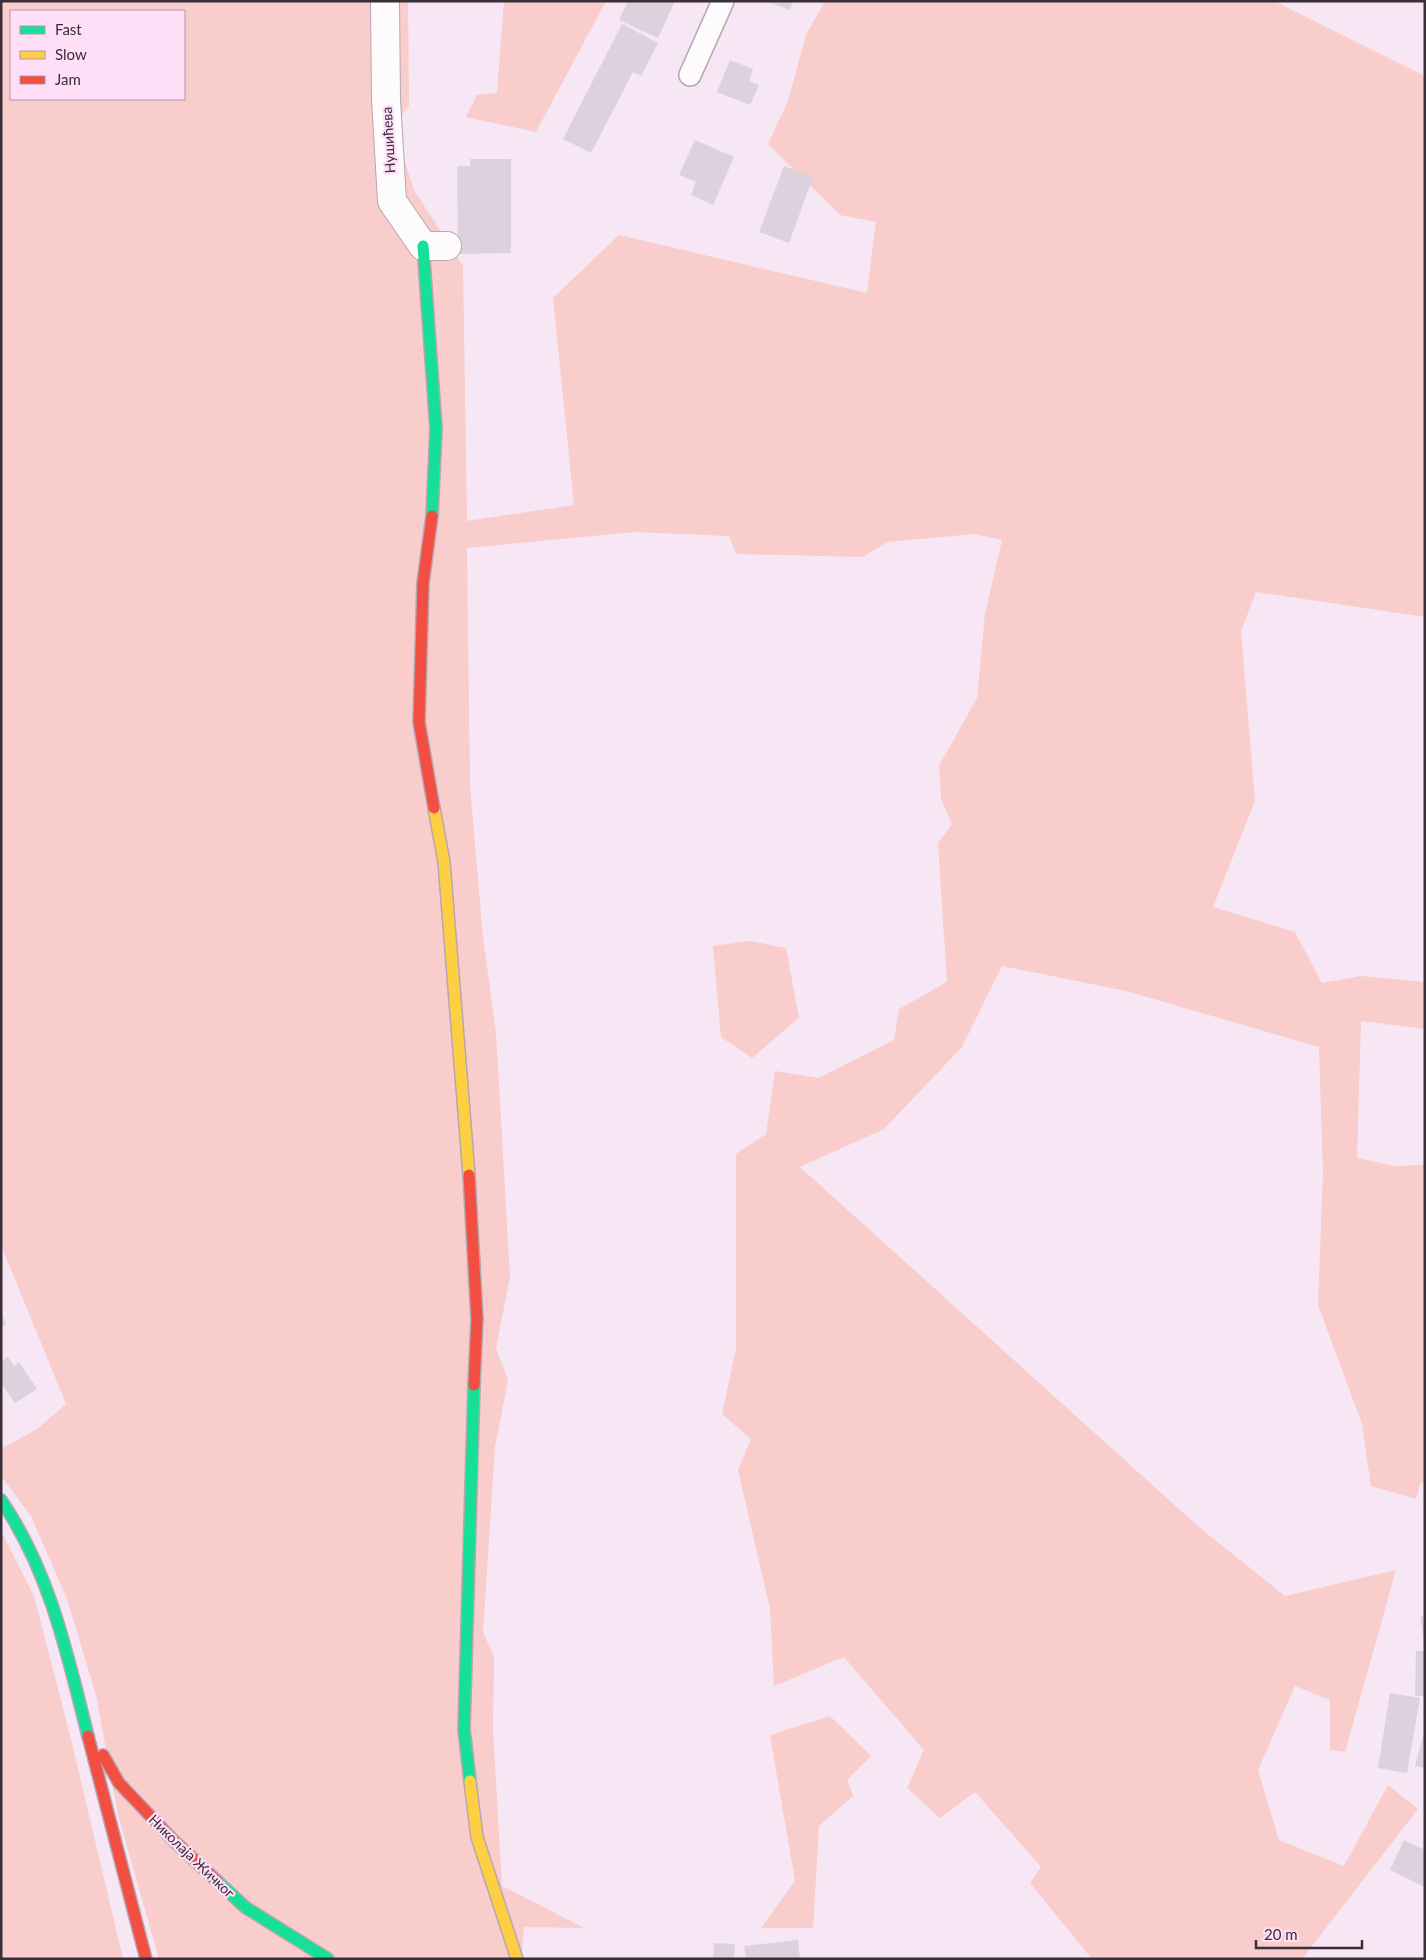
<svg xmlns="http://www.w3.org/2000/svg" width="1426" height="1960" font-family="Lato,sans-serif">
<rect width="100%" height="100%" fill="#f7e6f3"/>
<g fill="#f9cdcb" fill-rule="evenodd">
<path d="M1,1H408L409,106L393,125L414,190L463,266L467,521L574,505L553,298L619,235L867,293L876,222L840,215L768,144L788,101L806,35L825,1H1274L1425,76V617L1256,592L1241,631L1255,801L1213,907L1295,932L1322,983L1361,976L1425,982V1029L1361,1021L1357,1158L1395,1166L1425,1165V1481L1421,1482L1416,1499L1371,1486L1362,1424L1318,1305L1323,1173L1319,1047L1126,991L1002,966L962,1047L884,1129L800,1167L1200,1528L1285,1596L1396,1570L1345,1752L1330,1750V1700L1295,1686L1258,1770L1279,1840L1344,1866L1388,1785L1418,1809L1302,1959H1092L1030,1883L1041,1867L975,1792L940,1818L907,1788L924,1750L844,1657L774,1686L770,1609L738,1470L751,1439L722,1414L736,1349V1154L766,1134L775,1071L819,1078L894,1040L899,1009L947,982L938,843L952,824L941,799L939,766L977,698L985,614L1002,540L974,534L888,542L862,557L736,554L729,536L635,532L467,548L470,786L483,938L496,1032L510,1277L496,1348L508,1380L495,1447L483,1632L494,1657L493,1730L502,1886L584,1928L524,1927L521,1959H159L118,1815L96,1695L67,1599L31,1516L1,1476V1449L37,1429L66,1404L1,1245ZM11,11H184V99H11Z"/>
<polygon points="504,1 606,1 536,132 466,117 477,95 497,93"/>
<polygon points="750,941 786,948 799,1018 752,1058 721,1037 713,946"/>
<polygon points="1,1531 34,1596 72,1743 123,1959 1,1959"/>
<polygon points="830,1716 871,1756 847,1780 853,1796 819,1826 813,1928 761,1928 795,1881 770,1735"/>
</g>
<g fill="#dcd1dd">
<polygon points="628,1 675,1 658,38 619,20"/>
<polygon points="766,1 793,1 790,10"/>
<polygon points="622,24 658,43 641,76 633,72 591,153 563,139"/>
<polygon points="730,60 753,69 749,81 759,85 750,105 717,92"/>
<polygon points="695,140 734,157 713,205 691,195 696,182 679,175"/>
<polygon points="470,159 511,159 511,253 458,254 457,166 470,166"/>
<polygon points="784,166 813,177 789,243 759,232"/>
<polygon points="1,1313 6,1324 1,1326"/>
<polygon points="8,1357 14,1366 19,1362 37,1389 15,1403 1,1383 1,1362"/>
<polygon points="1425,1616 1425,1642 1424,1642 1420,1617"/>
<polygon points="1416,1651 1425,1651 1425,1696 1415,1696"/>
<polygon points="1390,1693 1420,1698 1407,1773 1378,1768"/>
<polygon points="1424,1732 1425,1732 1425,1768 1415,1766"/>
<polygon points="1404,1840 1425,1850 1425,1887 1390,1870"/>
<polygon points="798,1940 800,1959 746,1959 744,1946"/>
<polygon points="714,1943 735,1944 734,1959 713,1959"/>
</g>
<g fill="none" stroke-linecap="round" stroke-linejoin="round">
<defs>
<polyline id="lane" points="690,75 723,1"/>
<polyline id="street" points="385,1 386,100 392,201 423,246 447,246"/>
<g id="fast">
<polyline points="423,246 436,429 432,516"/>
<path d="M1,1500C50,1572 67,1653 88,1736"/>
<polyline points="470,1781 464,1729 474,1385"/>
<polyline points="217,1881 245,1907 328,1959"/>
</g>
<g id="slow">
<polyline points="434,808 444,862 469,1175"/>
<polyline points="470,1781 477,1837 517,1959"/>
</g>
<g id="jam">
<polyline points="432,516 423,583 419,722 434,808"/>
<polyline points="469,1175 477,1319 474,1385"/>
<polyline points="88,1736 146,1959"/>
<polyline points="103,1755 119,1783 174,1841 217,1881"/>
</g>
</defs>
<use href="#lane" stroke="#b5a8b2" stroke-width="24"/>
<use href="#street" stroke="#b5a8b2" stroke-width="30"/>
<use href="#fast" stroke="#b5a8b2" stroke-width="14"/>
<use href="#slow" stroke="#b5a8b2" stroke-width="14"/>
<use href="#jam" stroke="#b5a8b2" stroke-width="14"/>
<use href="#lane" stroke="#fefbfd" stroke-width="21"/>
<use href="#street" stroke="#fefbfd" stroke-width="28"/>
<use href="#fast" stroke="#16e098" stroke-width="11"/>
<use href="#slow" stroke="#ffcf43" stroke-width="11"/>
<use href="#jam" stroke="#f24e42" stroke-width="11"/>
</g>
<g text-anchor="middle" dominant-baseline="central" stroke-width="4.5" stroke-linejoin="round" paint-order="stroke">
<g font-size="14" fill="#3a2e38" stroke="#ffdef7">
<text transform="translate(388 140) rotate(-93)">Нушићева</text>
<text transform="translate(192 1856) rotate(44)">Николаја Жичког</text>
</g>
</g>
<rect width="1426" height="1960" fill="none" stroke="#3a2e38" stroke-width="5"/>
<rect x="10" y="10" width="175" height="90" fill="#ffdef7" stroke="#b098ab"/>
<rect x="20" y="26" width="25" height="8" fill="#16e098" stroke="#b098ab"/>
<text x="55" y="35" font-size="15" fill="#3a2e38">Fast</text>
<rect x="20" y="51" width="25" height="8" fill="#ffcf43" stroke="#b098ab"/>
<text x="55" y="60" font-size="15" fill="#3a2e38">Slow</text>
<rect x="20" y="76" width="25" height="8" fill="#f24e42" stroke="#b098ab"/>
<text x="55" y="85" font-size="15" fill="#3a2e38">Jam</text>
<path d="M1256 1940v8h106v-8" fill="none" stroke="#3a2e38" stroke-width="2.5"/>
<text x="1264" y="1940" font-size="15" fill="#3a2e38" stroke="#ffdef7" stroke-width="4" paint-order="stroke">20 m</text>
</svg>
